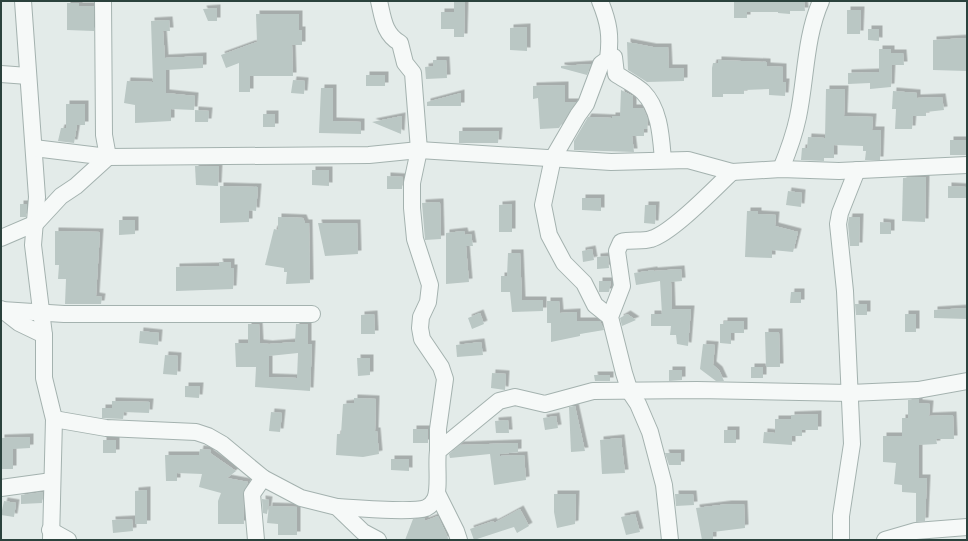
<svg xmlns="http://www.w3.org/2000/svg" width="968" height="541" font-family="Lato,sans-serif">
<defs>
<filter id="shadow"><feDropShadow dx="3.5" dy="-3.5" stdDeviation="0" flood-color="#0004"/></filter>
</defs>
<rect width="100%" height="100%" fill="#e3ebe9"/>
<g fill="#bac7c4" fill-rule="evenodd" filter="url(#shadow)">
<polygon points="454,1 465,1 464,37 454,37 454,29 441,29 441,12 454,12"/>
<polygon points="734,1 804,1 805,11 790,11 790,14 778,13 778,12 747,12 747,18 734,18"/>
<polygon points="67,3 79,3 79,6 94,6 94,31 67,30"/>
<polygon points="217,8 217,21 208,21 203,9"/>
<polygon points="847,10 861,10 860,34 847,34"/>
<polygon points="256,14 299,14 299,30 302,30 302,45 292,45 293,76 250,76 250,92 239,92 239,63 226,68 221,55 257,42"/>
<polygon points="169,20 170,31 163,31 165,58 203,56 203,68 166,70 166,93 195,96 194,110 171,109 171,121 135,123 135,105 124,103 127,81 153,82 151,21"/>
<polygon points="527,27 527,51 510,50 510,28"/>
<polygon points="868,29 879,29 879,41 868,40"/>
<polygon points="967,38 967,71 933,70 933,40"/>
<polygon points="627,42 653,47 668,47 669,68 684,68 684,81 647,82 628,70"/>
<polygon points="879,49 891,49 891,53 903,53 904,65 892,65 891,87 870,89 870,83 848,84 848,73 879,72"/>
<polygon points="433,60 446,60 447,78 426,79 425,67 433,66"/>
<polygon points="718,60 767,62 767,66 783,67 783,82 786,82 785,96 769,95 769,89 744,90 744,94 723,94 723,97 712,97 712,68 713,63 718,63"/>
<polygon points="591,64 587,75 561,68 561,66"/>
<rect x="366" y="75" width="19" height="11"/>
<polygon points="293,80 305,81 304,94 291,93"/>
<polygon points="565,85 565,102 576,102 559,128 540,129 538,98 533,99 533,86"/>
<polygon points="321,88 333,88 333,121 361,122 361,134 319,133"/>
<polygon points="826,89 845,89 844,116 873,117 872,130 881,130 880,160 865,160 866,151 863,151 863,146 834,145 834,158 824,158 824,161 801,160 802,148 807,148 808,137 825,138"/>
<polygon points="621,90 633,96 633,108 643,108 648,119 647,129 644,129 644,136 632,136 634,152 574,150 574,141 588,117 612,118 612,116 620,116"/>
<polygon points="893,91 917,93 917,98 942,97 944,110 926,112 926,116 913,116 912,129 895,129 896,109 892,109"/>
<polygon points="461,93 461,106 427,106 427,102"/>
<polygon points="66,104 85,104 85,125 77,125 74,143 58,141 61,128 66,128"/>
<polygon points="195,110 209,111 208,122 195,122"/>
<rect x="263" y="114" width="12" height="13"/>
<polygon points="402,116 401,134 372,122"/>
<polygon points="459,131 499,131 498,143 459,143"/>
<rect x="950" y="140" width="17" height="15"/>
<polygon points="195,166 219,166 218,186 196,185"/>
<polygon points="312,170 329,170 329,186 312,185"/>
<polygon points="387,176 403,177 402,189 387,189"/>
<polygon points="913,177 926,177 925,222 902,221 903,178"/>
<polygon points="220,186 258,187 256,211 249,210 249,222 220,223"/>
<polygon points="948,186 966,187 966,198 948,198"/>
<polygon points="788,191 802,193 801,207 786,205"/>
<polygon points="582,198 601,198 601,211 582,210"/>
<polygon points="440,202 441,239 425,240 422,203"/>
<polygon points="20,204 27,204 26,217 20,217"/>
<polygon points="512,204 512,232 499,232 499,205"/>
<polygon points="645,205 656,205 655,224 644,223"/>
<polygon points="747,211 758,211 758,214 776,215 775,226 798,232 793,252 772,250 772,258 745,257"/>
<polygon points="278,217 303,218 305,223 309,223 310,283 286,284 287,272 284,272 284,268 265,265 274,229 278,230"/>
<polygon points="849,217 860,217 859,246 850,246 848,224"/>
<polygon points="119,220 135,220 135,234 119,235"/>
<polygon points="880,222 891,223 891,234 880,234"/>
<polygon points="318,223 357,223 358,254 325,256"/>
<polygon points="55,231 100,232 96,296 102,297 101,304 65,304 66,279 58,279 59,265 55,265"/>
<polygon points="464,231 465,235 471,234 473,246 466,246 469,282 446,284 446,233"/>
<polygon points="592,249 594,260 583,262 582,251"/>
<polygon points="508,253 520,253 522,300 543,300 543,311 512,312 510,292 501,292 501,276 507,276"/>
<polygon points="608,256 609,268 597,269 597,257"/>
<polygon points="219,262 231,262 231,268 234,268 233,289 176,291 176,267 220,266"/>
<polygon points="681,269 682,281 671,282 672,309 691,309 688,346 677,344 676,335 670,335 671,326 651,326 651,314 662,314 660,281 636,285 634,273 654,270 654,271"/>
<polygon points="599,281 611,281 609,292 599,292"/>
<polygon points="791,292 801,292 801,303 790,303"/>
<polygon points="547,301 559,301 560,313 577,312 577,321 600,321 604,330 580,334 580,336 551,342 551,323 547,323"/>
<polygon points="855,304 867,304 867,315 856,315"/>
<polygon points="967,308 967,319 934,318 934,310"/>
<polygon points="480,313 484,324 472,329 468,318"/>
<polygon points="374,314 375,334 361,334 361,315"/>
<polygon points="627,314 636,320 622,326 620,318"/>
<rect x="905" y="314" width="11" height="18"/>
<polygon points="724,321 744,321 744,333 731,333 731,344 720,343 720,324 724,324"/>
<path d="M248,324H259L260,343L269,344L295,342L296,324H308V344H312L310,391L255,387L256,367H236L235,343H248ZM298,353L297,378L269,377V356Z"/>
<polygon points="140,331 159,333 158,345 139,343"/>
<polygon points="765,332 779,332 780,367 766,367"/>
<polygon points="481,342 483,355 457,357 456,345"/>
<polygon points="703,344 715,345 713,365 719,370 724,381 716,381 700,369"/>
<polygon points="165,355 178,356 177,375 163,374"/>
<polygon points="357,358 370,358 370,375 358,376"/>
<rect x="751" y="367" width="12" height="11"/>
<polygon points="669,370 682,370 682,380 669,381"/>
<polygon points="492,373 506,374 505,390 491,388"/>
<polygon points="594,375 610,375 610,381 595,381"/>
<polygon points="185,386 200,386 199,398 185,397"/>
<polygon points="354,398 376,399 375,431 377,431 379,454 363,457 336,455 337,434 341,434 343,404 354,403"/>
<polygon points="919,399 919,403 930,404 929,416 953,415 954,439 936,439 937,444 919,445 919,478 927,478 925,521 916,522 916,493 902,492 902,485 894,484 896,463 883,462 883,436 902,436 902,418 908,418 908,400"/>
<polygon points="112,401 150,402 149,413 124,412 123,419 102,418 102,408 112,408"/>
<polygon points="575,406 585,451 571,452 569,407"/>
<polygon points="271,412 282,413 280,432 269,431"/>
<polygon points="818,414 818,430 802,430 802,436 792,436 792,445 763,443 764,432 775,433 775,419 791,419 791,415"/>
<polygon points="556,416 558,428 545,430 543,418"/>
<polygon points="508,420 509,433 496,433 495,421"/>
<rect x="413" y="429" width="15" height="14"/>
<rect x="724" y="430" width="12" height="13"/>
<polygon points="30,437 30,448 13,449 13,469 1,469 1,438"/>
<polygon points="621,438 625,473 602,474 600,440"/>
<rect x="103" y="440" width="13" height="13"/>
<polygon points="518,443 518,452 500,454 500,456 524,455 526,480 494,485 490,454 450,458 449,454 460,445"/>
<polygon points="200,449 211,450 210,453 236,471 227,478 248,482 243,494 244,524 218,524 218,501 221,493 199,487 202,474 177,473 177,481 166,481 165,455 199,455"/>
<polygon points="665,453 681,453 681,465 669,465"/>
<polygon points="391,459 409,459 409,471 391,470"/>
<polygon points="147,490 147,524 135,524 135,491"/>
<polygon points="43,492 42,503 21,504 21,495"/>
<polygon points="554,494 576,494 575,524 557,528 554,512"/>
<polygon points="675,494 693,494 694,505 676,506"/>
<polygon points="262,499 269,500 267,514 263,513"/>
<polygon points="4,501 16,503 14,517 1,515"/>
<polygon points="728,504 744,504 745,528 713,532 713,540 702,540 696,508"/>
<polygon points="269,506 297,507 297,535 278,535 278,524 267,523"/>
<polygon points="520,509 529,526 517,533 514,527 474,540 470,529 493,521 494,523"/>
<polygon points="635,514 640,532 626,535 621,517"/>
<polygon points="438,516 449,540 405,540 413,519 425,518 425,521"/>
<polygon points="132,519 133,531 113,533 112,520"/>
</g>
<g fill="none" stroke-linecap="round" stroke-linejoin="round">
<defs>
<g id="minor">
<polyline points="23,1 37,197 33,245 44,335 44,378 54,419 51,540"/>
<path d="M379,1C383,18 384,34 400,43L405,63L413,73L419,150L412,183V208L415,239L430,285L428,302L421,317L420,328L422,339L441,367L445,379L438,429V451"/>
<path d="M600,1C609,23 611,36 608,59L601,64L586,104L578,115L553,158L543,205L549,235L564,263L584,283L595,305L610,317"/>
<path d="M614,57L616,74C625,80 636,85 643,92C660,109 661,137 663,160"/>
<polyline points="1,74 28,76"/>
<polyline points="34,148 108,157 369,155 419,150 611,162 688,160 732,172 781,169 839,171 967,165"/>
<path d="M781,169C788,152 794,136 798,117C806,79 805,37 821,1"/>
<polyline points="1,238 36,223 61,196 76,186 108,157 104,135 103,1"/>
<polyline points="1,309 19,323 44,335"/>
<polyline points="2,310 64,314 312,314"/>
<polyline points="54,419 106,428 196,432 208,436 222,444 263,478 301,498 337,507 363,532 378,540"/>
<polyline points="1,488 52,481"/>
<polyline points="437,493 456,531 459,540"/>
<path d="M337,507C355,508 412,513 426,508C430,506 433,503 435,499C440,489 436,464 438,451L499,401L515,397L545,404L593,391L697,390L850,393L918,390L967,381"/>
<polyline points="50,530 68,540"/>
<polyline points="256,540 252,494 263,478"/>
<path d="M670,540L664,485L650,432L638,404L630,392L624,373L610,317L622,286L617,251L621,242C630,239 642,242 651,239C672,233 715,188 732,172"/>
<polyline points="841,540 841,516 852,444 845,291 838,224 840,213 857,170"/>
<polyline points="885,540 916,531 967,527"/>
</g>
</defs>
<use href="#minor" stroke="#a4b2af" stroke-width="18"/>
<use href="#minor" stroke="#f6f9f8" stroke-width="16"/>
</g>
<rect width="968" height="541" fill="none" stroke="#2b423d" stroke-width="4"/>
</svg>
